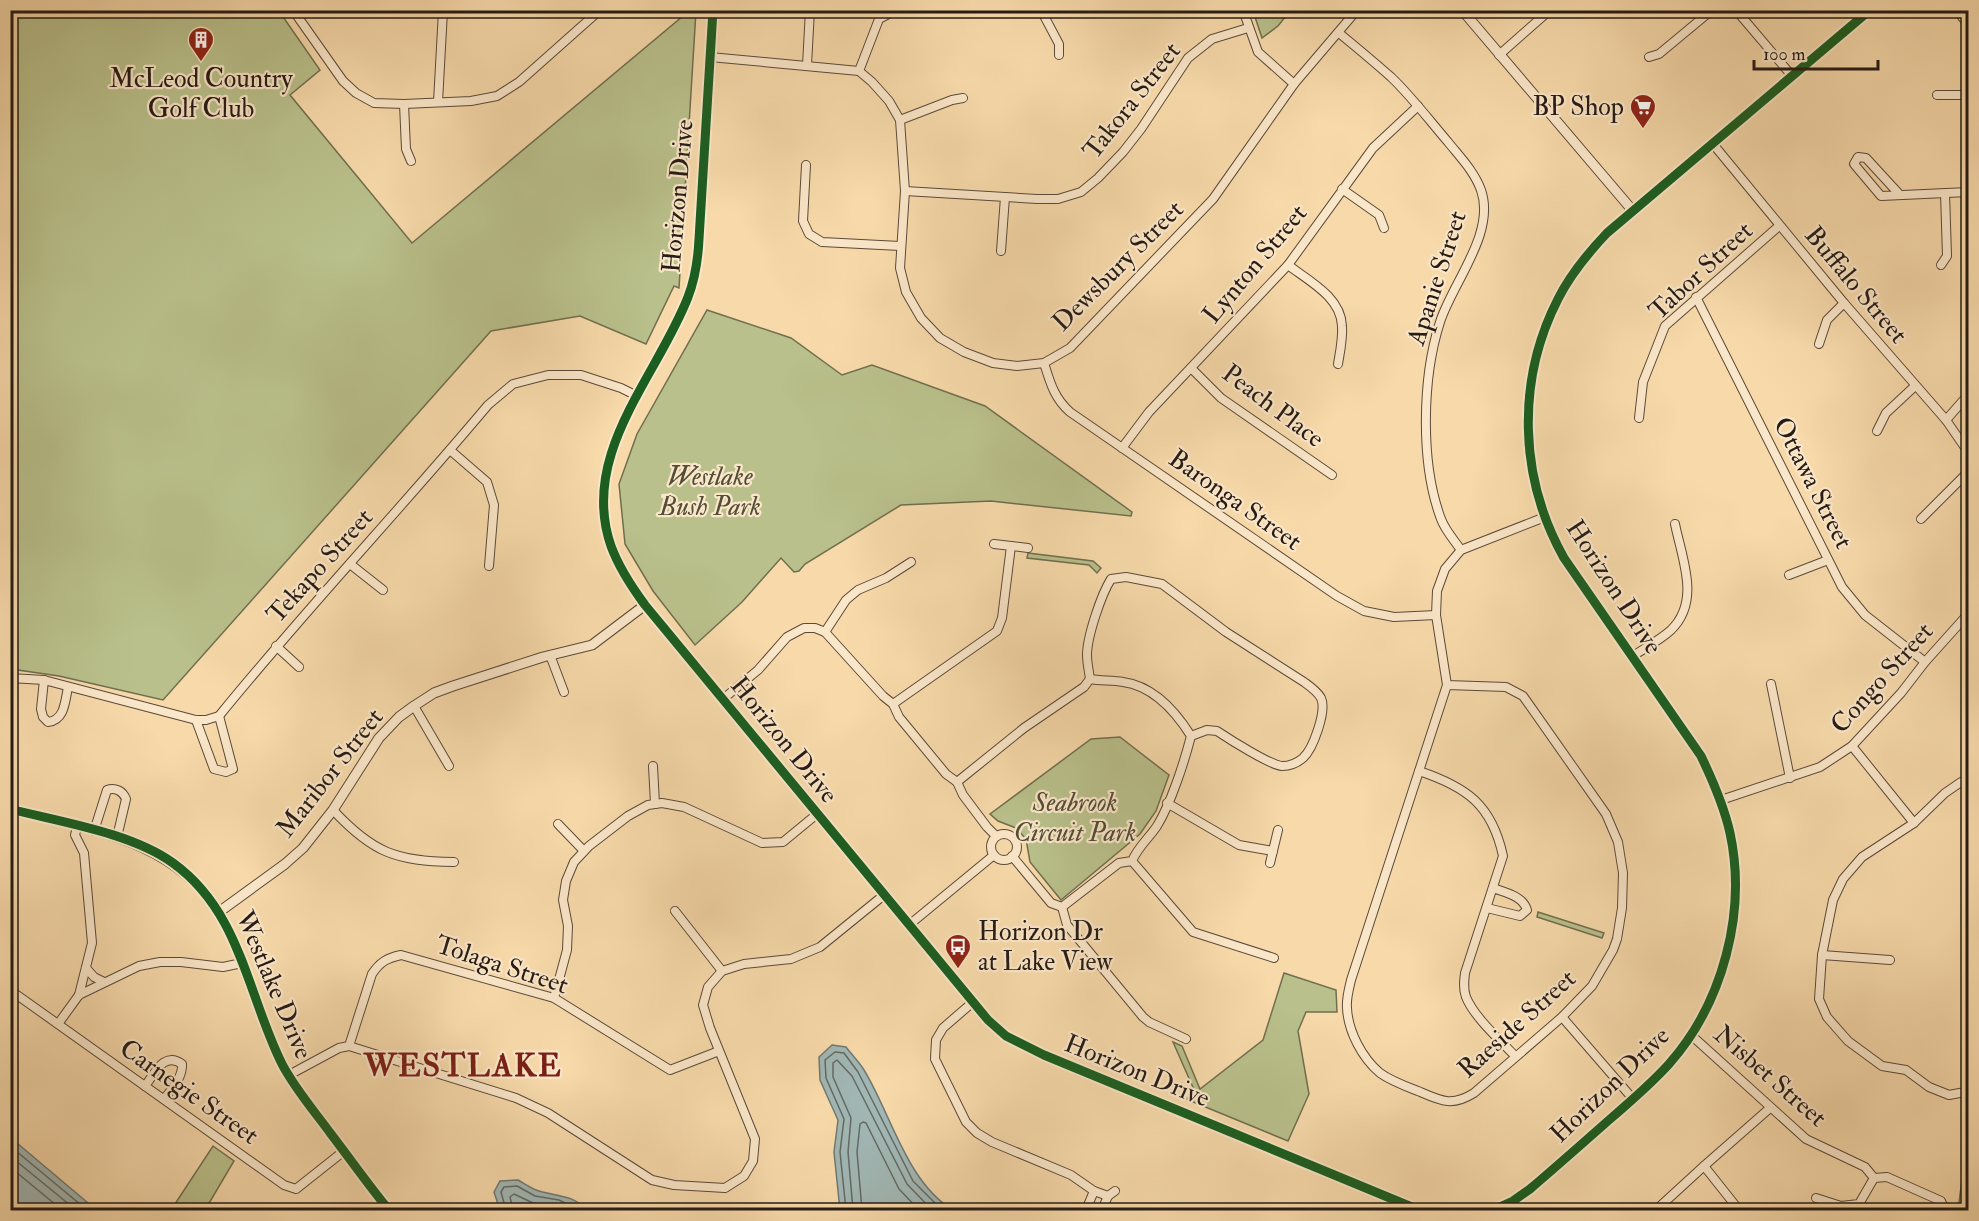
<svg xmlns="http://www.w3.org/2000/svg" width="1979" height="1221" font-family="'IM FELL Double Pica',serif">
<rect width="100%" height="100%" fill="#f7d9aa"/>
<filter id="stains"><feTurbulence type="fractalNoise" baseFrequency=".00333" numOctaves="4"/><feColorMatrix values="0 0 0 0 .2 0 0 0 0 .09 0 0 0 0 .02 0 0 0 .5 -.17"/></filter>
<radialGradient id="worn" r=".72"><stop offset=".6" stop-color="#630" stop-opacity="0"/><stop offset="1" stop-color="#630" stop-opacity=".3"/></radialGradient>
<g fill="#b9c08b" stroke="#706e50" stroke-width="1.5">
<polygon points="11,10 279,11 320,70 290,95 412,243 689,11 696,11 679,288 674,286 646,344 580,316 491,331 163,700 59,676 11,669"/>
<polygon points="1253,11 1253,10 1290,11 1278,26 1262,38"/>
<polygon points="707,310 791,338 842,375 872,365 985,406 1132,512 1131,516 991,501 901,505 805,564 799,571 794,572 781,558 742,602 695,645 653,591 625,544 619,484 637,434"/>
<polygon points="1028,553 1093,561 1101,568 1097,573 1089,565 1027,558"/>
<polygon points="1120,737 1169,775 1156,811 1140,834 1061,900 1030,862 1026,839 1016,828 998,821 990,814 1091,739"/>
<polygon points="1538,912 1604,933 1602,938 1537,917"/>
<polygon points="1284,973 1336,990 1337,1012 1306,1012 1298,1031 1309,1094 1288,1141 1186,1099 1195,1092 1173,1042 1182,1046 1200,1089 1263,1040"/>
<polygon points="1968,1134 1968,1210 1958,1210"/>
<polygon points="213,1146 234,1161 205,1210 171,1210"/>
</g>
<g fill="#a1b7b4" stroke="#707974" stroke-width="1.5">
<path d="M832,1045L846,1047C852,1055 859,1062 864,1070C891,1114 907,1183 953,1210H840L834,1152L838,1120L820,1080L819,1057Z"/>
<polygon points="11,1138 94,1208 97,1210 11,1210"/>
<path d="M518,1180C525,1184 532,1189 539,1191C556,1196 574,1195 587,1210H500L494,1192L500,1181Z"/>
</g>
<g fill="none" stroke-linecap="round" stroke-linejoin="round">
<g stroke="#646964" stroke-width="1.5">
<polyline points="10,1146 87,1210"/>
<polyline points="10,1156 76,1210"/>
<polyline points="10,1167 62,1210"/>
<polyline points="506,1210 501,1192 504,1187 517,1186 535,1196 559,1200 579,1210"/>
<polyline points="513,1210 510,1197 514,1194 533,1203 557,1207 563,1210"/>
<polyline points="846,1210 840,1152 844,1119 826,1078 825,1060 835,1052 844,1053 858,1072 913,1181 942,1210"/>
<polyline points="853,1210 848,1152 851,1118 833,1077 833,1063 837,1060 852,1076 907,1184 932,1210"/>
<polyline points="862,1210 857,1152 860,1124 863,1122 866,1123 899,1189 919,1210"/>
</g>
<defs>
<g id="minor">
<polyline points="293,10 343,81 356,93 374,103 404,104 471,101 497,96 519,82 600,10"/>
<polyline points="1041,10 1059,44 1059,55"/>
<polyline points="1243,10 1258,52 1294,84"/>
<polyline points="1736,10 1792,76"/>
<polyline points="1957,10 1968,25"/>
<path d="M1339,33C1356,47 1374,62 1391,77C1412,97 1429,120 1448,142C1460,157 1474,171 1481,190C1496,233 1453,282 1440,322C1422,378 1420,463 1441,519C1445,530 1454,540 1461,550"/>
<polyline points="1499,55 1550,10"/>
<polyline points="710,57 859,71 872,82 889,101 900,120 905,191 900,268 906,292 921,318 940,338 964,352 993,363 1017,366 1044,363 1070,348 1213,199 1294,84 1357,10"/>
<polyline points="1649,57 1659,54 1712,10"/>
<polyline points="807,65 810,10"/>
<polyline points="859,71 879,19 896,10"/>
<polyline points="1937,95 1968,95"/>
<polyline points="438,102 443,11"/>
<polyline points="404,104 406,149 411,161"/>
<polyline points="900,120 952,100 963,98"/>
<polyline points="1713,144 1844,303 1946,420 1968,452"/>
<polyline points="806,165 803,221 809,234 822,242 900,246"/>
<polyline points="1342,189 1379,215 1384,228"/>
<polyline points="905,191 1037,199 1058,199 1081,192 1098,178 1123,152 1141,129 1188,58 1212,39 1248,28"/>
<polyline points="1900,195 1866,158 1858,157 1854,164 1881,196 1968,192"/>
<polyline points="1001,251 1005,197"/>
<path d="M1288,265C1309,281 1341,297 1342,326C1343,338 1340,352 1338,364"/>
<polyline points="1941,265 1947,256 1945,193"/>
<polyline points="1696,297 1842,587 1865,615 1925,662"/>
<polyline points="1819,344 1827,320 1844,303"/>
<path d="M1044,363C1050,382 1054,398 1070,412L1337,596L1364,611L1394,617L1436,615"/>
<polyline points="1191,368 1221,398 1332,475"/>
<polyline points="1639,418 1643,382 1665,326 1779,226"/>
<polyline points="1946,420 1968,395"/>
<polyline points="1877,431 1886,413 1915,386"/>
<polyline points="1122,448 1149,412 1288,265 1373,148 1418,106"/>
<polyline points="450,450 487,482 494,505 489,566"/>
<polyline points="1921,519 1968,472"/>
<polyline points="994,544 1028,548"/>
<polyline points="350,564 383,590"/>
<polyline points="1789,575 1828,560"/>
<polyline points="825,632 846,600 858,590 886,578 911,562"/>
<polyline points="276,646 299,667"/>
<polyline points="550,655 564,692"/>
<path d="M1633,656C1645,648 1660,640 1671,630C1701,601 1682,559 1675,524"/>
<path d="M10,678L44,680L196,720H206L219,716C305,610 400,510 488,405L513,384L548,375H581L621,388L637,396"/>
<path d="M1090,679C1089,671 1087,663 1087,655C1087,637 1101,595 1111,579L1126,577L1162,584L1226,632L1304,682C1311,687 1317,691 1321,698C1327,711 1313,749 1303,758C1297,763 1289,766 1282,766C1270,765 1229,739 1217,731L1207,730L1191,736"/>
<path d="M44,680L41,709L43,717L48,722C65,720 65,701 68,687"/>
<polyline points="1771,684 1790,778"/>
<path d="M1447,685L1506,687L1523,696L1606,814L1618,842L1623,873L1622,908L1617,939L1613,950L1592,986L1562,1017L1474,1093C1452,1107 1441,1101 1418,1091C1405,1086 1391,1081 1380,1073C1362,1058 1348,1031 1347,1008C1346,999 1349,989 1351,980L1447,685L1436,615L1437,591L1445,569L1461,550L1545,517"/>
<polyline points="723,699 758,670 787,637 804,628 815,628 825,632 883,696 893,704 899,717 946,774 957,782 963,795 987,827 996,836"/>
<polyline points="893,704 997,631 1002,618 1011,546"/>
<polyline points="414,706 449,766"/>
<polyline points="196,720 214,769 226,772 233,769 219,716"/>
<polyline points="1852,746 1914,823"/>
<polyline points="653,766 655,804"/>
<path d="M1419,771C1467,787 1492,805 1503,856L1465,973C1464,981 1463,989 1466,997C1474,1017 1500,1040 1515,1056"/>
<path d="M957,782L1024,728L1084,687L1090,679C1101,681 1112,680 1123,682C1153,686 1176,712 1191,736C1184,763 1171,803 1157,826C1149,838 1138,847 1132,861L1119,863L1062,907L1051,903L1012,856"/>
<polyline points="1968,784 1961,782 1945,793 1914,823 1862,857 1843,879 1833,900 1822,955 1819,999 1827,1017 1848,1041 1882,1066 1906,1070 1929,1087 1949,1095 1965,1092 1968,1084"/>
<polyline points="1721,800 1820,767 1852,746 1901,693 1925,662 1968,614"/>
<polyline points="1167,803 1239,845 1273,851"/>
<path d="M333,810C373,853 396,861 454,862"/>
<polyline points="558,824 584,851"/>
<polyline points="77,827 75,835 84,853 92,943 79,995"/>
<path d="M94,831L107,790C115,787 123,791 126,799L117,837"/>
<circle cx="1004" cy="847" r="13"/>
<polyline points="1132,861 1193,932 1274,958"/>
<polyline points="1270,863 1278,830"/>
<polyline points="1062,907 1067,925 1143,1017 1149,1022 1186,1039"/>
<path d="M1487,908L1520,916L1527,910C1523,896 1506,893 1493,888"/>
<polyline points="675,911 722,971"/>
<polyline points="219,912 230,932 260,1013 283,1067 310,1106 389,1210"/>
<polyline points="909,925 994,855"/>
<polyline points="1822,955 1890,960"/>
<polyline points="86,968 94,977 104,982"/>
<polyline points="10,990 284,1185 296,1189 344,1151"/>
<polyline points="554,998 567,950 568,926 563,900 566,881 574,862 589,846 628,816 648,805 662,803 684,807 762,843 783,842 817,814"/>
<polyline points="973,1002 943,1028 936,1040 935,1059 966,1122 977,1133 992,1142 1071,1175 1094,1191 1108,1196 1115,1191"/>
<polyline points="1562,1017 1633,1099"/>
<polyline points="58,1024 79,995 139,966 160,962 181,962 223,967 242,963"/>
<polyline points="1691,1035 1806,1139 1865,1167 1874,1178 1887,1177 1941,1201 1945,1210"/>
<path d="M349,1046L372,974C380,962 387,958 401,955L554,998L670,1070L719,1051"/>
<polyline points="289,1075 339,1048 349,1046 516,1098 548,1113 652,1180 674,1185 725,1188 744,1176 753,1161 755,1139 710,1028 703,1005 708,987 722,971 744,964 791,959 820,947 884,895"/>
<path d="M145,1086C155,1073 164,1051 182,1064C183,1077 172,1089 164,1099"/>
<polyline points="1704,1166 1739,1210"/>
<polyline points="1816,1198 1841,1206 1859,1204 1874,1178"/>
<polyline points="1086,1210 1094,1191"/>
<polyline points="1102,1210 1108,1196"/>
<polyline points="1656,1210 1704,1166 1770,1108"/>
</g>
<g id="tertiary">
<path d="M713,10L699,239C698,259 695,279 688,297C657,377 579,454 611,546C619,568 631,586 645,605L988,1020L1006,1036L1044,1055L1419,1210"/>
<polyline points="1462,10 1633,211"/>
<path d="M10,809C90,830 171,838 219,912L285,864L303,848L333,810L379,738L399,717L414,706L434,693L453,686L543,657L592,645L645,605"/>
<path d="M1493,1210L1513,1201L1530,1189C1557,1166 1583,1143 1609,1120C1630,1102 1651,1084 1669,1064C1723,1003 1747,912 1730,833C1724,806 1713,781 1701,756L1564,558C1519,478 1516,381 1558,299C1570,275 1588,253 1607,233L1870,10"/>
</g>
</defs>
<use href="#minor" stroke="#5a4a3a" stroke-width="10"/>
<use href="#tertiary" stroke="#5a4a3a" stroke-width="11"/>
<use href="#minor" stroke="#fae6c8" stroke-width="8"/>
<use href="#tertiary" stroke="#fae6c8" stroke-width="9"/>
<defs>
<g id="cycleway">
<path d="M713,10L699,239C698,259 695,279 688,297C657,377 579,454 611,546C619,568 631,586 645,605L988,1020L1006,1036L1044,1055L1419,1210"/>
<path d="M10,809C61,822 132,833 173,863C241,912 247,994 282,1064C295,1089 315,1112 331,1134C351,1160 369,1186 389,1210"/>
<path d="M1493,1210L1513,1201L1530,1189C1557,1166 1583,1143 1609,1120C1630,1102 1651,1084 1669,1064C1723,1003 1747,912 1730,833C1724,806 1713,781 1701,756L1564,558C1519,478 1516,381 1558,299C1570,275 1588,253 1607,233L1870,10"/>
</g>
</defs>
<use href="#cycleway" stroke="#fae6c8" stroke-width="13"/>
<use href="#cycleway" stroke="#1b5e20" stroke-width="9"/>
</g>
<defs>
<symbol id="building-pin" viewBox="-11 -11 22 30"><path d="M0 17L-7.5 6A9.5 9.5 0 1 1 7.5 6Z" fill="#8f2418" stroke="#fae6c8"/><path d="M-4-6H4V6H1V3H-1V6H-4ZM-2.5-4.3h1.7v1.8h-1.7ZM.8-4.3h1.7v1.8H.8ZM-2.5-1h1.7V.8h-1.7ZM.8-1h1.7V.8H.8Z" fill="#fff"/></symbol>
<symbol id="supermarket-pin" viewBox="-11 -11 22 30"><path d="M0 17L-7.5 6A9.5 9.5 0 1 1 7.5 6Z" fill="#8f2418" stroke="#fae6c8"/><path d="M-6-5.5h2.5l.6 2H6L4.5 2H-2.5L-4.4-4H-6ZM-1.5 3.2a1.3 1.3 0 1 0 .1 0ZM3 3.2a1.3 1.3 0 1 0 .1 0Z" fill="#fff"/></symbol>
<symbol id="bus-pin" viewBox="-11 -11 22 30"><path d="M0 17L-7.5 6A9.5 9.5 0 1 1 7.5 6Z" fill="#8f2418" stroke="#fae6c8"/><path d="M-5-6H5V4H4V6H2V4H-2V6H-4V4H-5ZM-3.5-4V0h7V-4ZM-3.5 1.2v1.5H-2V1.2ZM2 1.2v1.5H3.5V1.2Z" fill="#fff"/></symbol>
</defs>
<g fill-rule="evenodd">
<use href="#building-pin" x="186" y="25" width="30" height="40"/>
<use href="#supermarket-pin" x="1628" y="92" width="30" height="40"/>
<use href="#bus-pin" x="943" y="932" width="30" height="40"/>
</g>
<g text-anchor="middle" dominant-baseline="central" stroke-width="4.5" stroke-linejoin="round" paint-order="stroke">
<g font-size="26" fill="#261b15" stroke="#fae6c8">
<text x="201" y="79">McLeod Country<tspan x="201" dy="30">Golf Club</tspan></text>
<text x="1624" y="107" text-anchor="end">BP Shop</text>
<text x="978" y="932" text-anchor="start">Horizon Dr<tspan x="978" dy="30">at Lake View</tspan></text>
</g>
<g font-size="26" fill="#261b15" stroke="#fae6c8">
<text transform="translate(1132 101) rotate(-52)">Takora Street</text>
<text transform="translate(678 196) rotate(-85)">Horizon Drive</text>
<text transform="translate(1255 264) rotate(-50)">Lynton Street</text>
<text transform="translate(1118 266) rotate(-45)">Dewsbury Street</text>
<text transform="translate(1701 271) rotate(-43)">Tabor Street</text>
<text transform="translate(1437 278) rotate(-72)">Apanie Street</text>
<text transform="translate(1856 285) rotate(50)">Buffalo Street</text>
<text transform="translate(1273 406) rotate(37)">Peach Place</text>
<text transform="translate(1813 483) rotate(63)">Ottawa Street</text>
<text transform="translate(1235 500) rotate(35)">Baronga Street</text>
<text transform="translate(320 566) rotate(-48)">Tekapo Street</text>
<text transform="translate(1614 587) rotate(57)">Horizon Drive</text>
<text transform="translate(1882 678) rotate(-48)">Congo Street</text>
<text transform="translate(784 740) rotate(51)">Horizon Drive</text>
<text transform="translate(330 773) rotate(-52)">Maribor Street</text>
<text transform="translate(502 965) rotate(18)">Tolaga Street</text>
<text transform="translate(274 985) rotate(67)">Westlake Drive</text>
<text transform="translate(1517 1024) rotate(-42)">Raeside Street</text>
<text transform="translate(1137 1071) rotate(22)">Horizon Drive</text>
<text transform="translate(1770 1076) rotate(41)">Nisbet Street</text>
<text transform="translate(1610 1085) rotate(-44)">Horizon Drive</text>
<text transform="translate(189 1092) rotate(35)">Carnegie Street</text>
</g>
<g font-size="26" font-style="italic" fill="#524d38" stroke="#fae6c8">
<text x="710" y="477">Westlake<tspan x="710" dy="30">Bush Park</tspan></text>
<text x="1075" y="803">Seabrook<tspan x="1075" dy="30">Circuit Park</tspan></text>
</g>
<g font-size="32" font-weight="bold" letter-spacing="1.5" fill="#7a1f14" stroke="#fae6c8">
<text x="463" y="1066">WESTLAKE</text>
</g>
</g>
<rect width="1979" height="1221" fill="none" stroke="#f7d9aa" stroke-width="36"/>
<rect x="12" y="12" width="1955" height="1197" fill="none" stroke="#261b15" stroke-width="3"/>
<rect x="18" y="18" width="1943" height="1185" fill="none" stroke="#261b15" stroke-width="1.5"/>
<path d="M1754 60v9h124v-9" fill="none" stroke="#261b15" stroke-width="3"/>
<text x="1763" y="60" font-size="18" fill="#261b15" stroke="#fae6c8" stroke-width="4.5" paint-order="stroke">100 m</text>
<rect width="100%" height="100%" filter="url(#stains)"/>
<rect width="100%" height="100%" fill="url(#worn)"/>
</svg>
